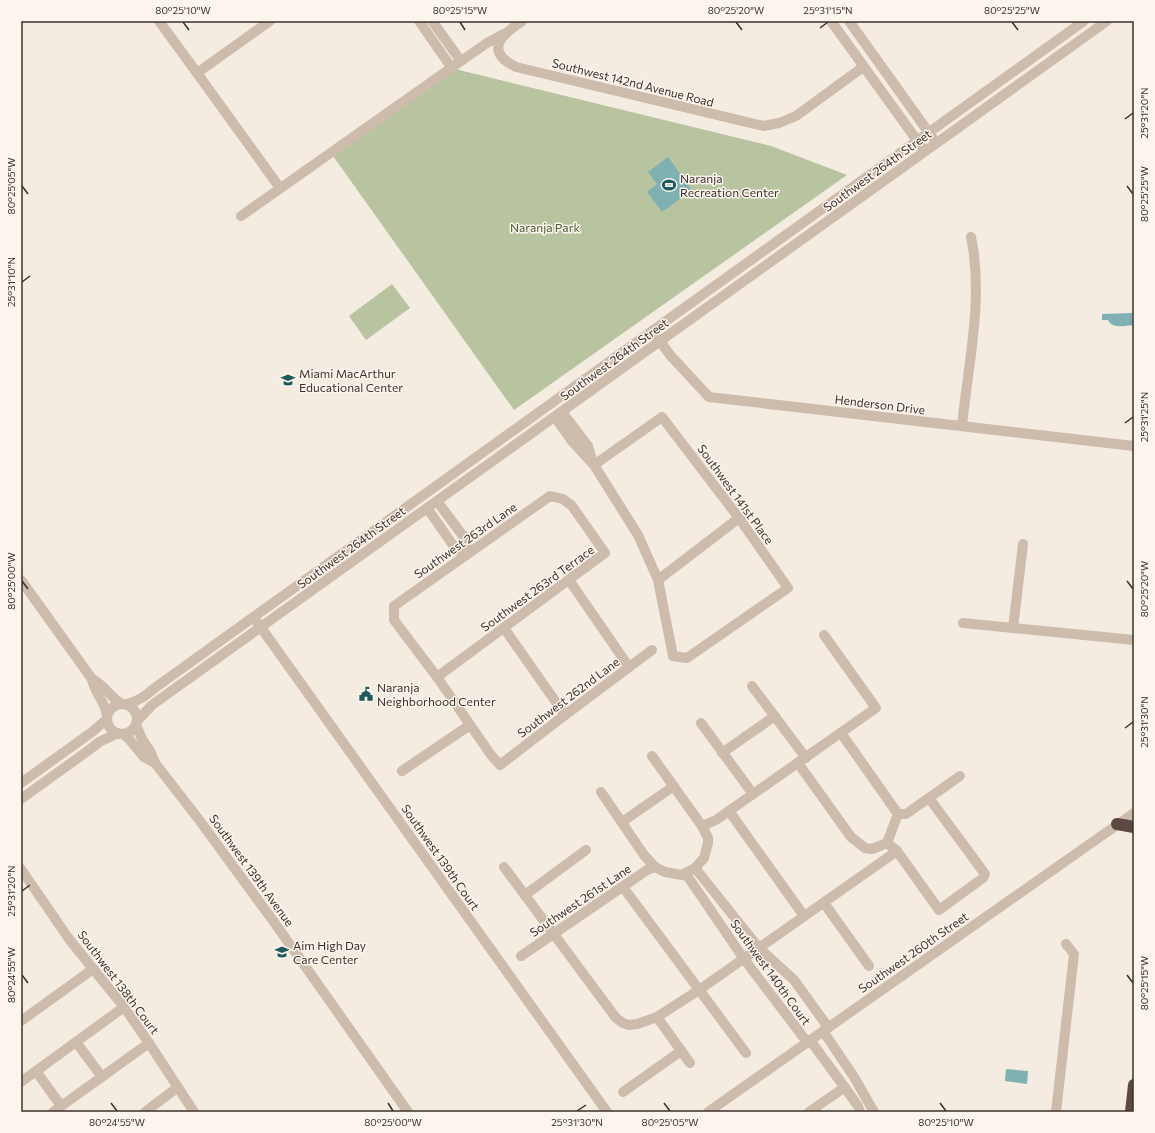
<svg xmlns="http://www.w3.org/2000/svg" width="1155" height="1133" font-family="Commissioner,sans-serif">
<rect width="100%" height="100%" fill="#f4ebe1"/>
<g fill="#b8c4a0">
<polygon points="455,69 771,146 847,175 514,410 333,156"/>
<polygon points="392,284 410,308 366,340 349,316"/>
</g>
<g fill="#7fb0b2">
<polygon points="668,157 692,190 662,212 648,193 648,191 657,184 648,172"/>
<path d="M1132,313L1133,325C1124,326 1112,329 1108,320H1102V314Z"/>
<polygon points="1006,1069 1028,1071 1027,1084 1005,1081"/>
</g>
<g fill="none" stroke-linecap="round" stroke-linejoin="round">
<g stroke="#cdbbac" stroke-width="10">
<polyline points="159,21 197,73 270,21"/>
<polyline points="419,21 451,67"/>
<polyline points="432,21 461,61 487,43 504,34"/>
<path d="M522,21C501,35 484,51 516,67L763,126L779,123L796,116L863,67"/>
<polyline points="831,21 921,146"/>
<polyline points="849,21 932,137"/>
<polyline points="197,73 280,188"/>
<polyline points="241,216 461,61"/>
<polyline points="657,337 670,355 709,397 1134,446"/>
<polyline points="562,412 588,446 593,463"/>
<polyline points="555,417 572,441 594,465 638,535 658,580 673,656 687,658 788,588 739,518 662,417 594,465"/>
<path d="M962,426C968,364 984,298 971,237"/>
<polyline points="437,501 466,540 466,555"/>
<polyline points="427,508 455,548 466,555"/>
<path d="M21,580L92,679C94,692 104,700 107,715"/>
<polyline points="569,580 629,667"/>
<polyline points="658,580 739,518"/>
<polyline points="257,622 607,1112"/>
<polyline points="963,623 1134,640"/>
<polyline points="504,628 565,715"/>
<polyline points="1013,628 1023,544"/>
<polyline points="437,677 605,553 572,506 563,499 550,496 394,606 394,620 437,677 491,755 500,765 565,715 652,650"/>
<path d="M92,679C105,685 109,696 120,703"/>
<polyline points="752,686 806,758"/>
<circle cx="122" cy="719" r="15"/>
<path d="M127,704C141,700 145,696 156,687L1084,21"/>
<polyline points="138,720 152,705 1107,21"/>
<polyline points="701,723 753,794"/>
<polyline points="136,725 142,739 150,751 155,763 200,821 274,922 408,1112"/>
<polyline points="841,733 898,814"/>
<polyline points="123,734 129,739 144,757 155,763"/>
<polyline points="722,753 775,716"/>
<polyline points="798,763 851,837 865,848 872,849 887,843 898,814"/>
<polyline points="402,771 470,725"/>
<polyline points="21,783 92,732 107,719"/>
<polyline points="601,792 644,855 655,867 665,872 682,875 695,868 704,858 708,843 708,838 702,826 652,756"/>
<polyline points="21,799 89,750 99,742 118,733"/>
<polyline points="729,811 804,916"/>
<polyline points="898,814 906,814 960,776"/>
<polyline points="622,822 674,786"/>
<polyline points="702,826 716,820 876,708 824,635"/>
<polyline points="887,843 897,851 939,910 983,878 985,874 929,798"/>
<polyline points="504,867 616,1018 623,1023 629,1025 637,1024 657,1017 699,990 897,851"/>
<polyline points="695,868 759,948 794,980 828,1027"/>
<polyline points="21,869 69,939 124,1007 149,1043 194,1112"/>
<polyline points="686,874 744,959 807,1042"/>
<polyline points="623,887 746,1053"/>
<polyline points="525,895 586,850"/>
<polyline points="824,903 869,966"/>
<polyline points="521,956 647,870 655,867"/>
<polyline points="657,1017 690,1063"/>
<polyline points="21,1021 93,969"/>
<polyline points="823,1031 854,1077 874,1112"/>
<polyline points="810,1040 848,1092 858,1106 860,1112"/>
<polyline points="76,1042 102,1077"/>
<polyline points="36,1071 61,1106"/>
<polyline points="21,1082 124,1007"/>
<polyline points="623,1092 681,1051"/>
<polyline points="53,1112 149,1043"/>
<polyline points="145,1112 178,1087"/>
<polyline points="708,1112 1134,813"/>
<polyline points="809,1112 845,1087"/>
<polyline points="1056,1112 1074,954 1066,944"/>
</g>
<g stroke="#5c4a42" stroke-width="12">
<polyline points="1117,824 1134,827"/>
<polyline points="1131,1112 1134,1085"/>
</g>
</g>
<path fill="none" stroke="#3b302b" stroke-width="1.5" d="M183,22L189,30M460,22L465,30M736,22L742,30M1012,22L1018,30M820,28L828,22M1125,119L1133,113M22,186L28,194M1127,186L1133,194M22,282L30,276M1125,423L1133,417M22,581L28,589M1127,581L1133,589M1125,728L1133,722M22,891L30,885M22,975L28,983M1127,975L1133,983M111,1103L117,1111M388,1103L393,1111M664,1103L670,1111M940,1103L946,1111M577,1111L586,1105"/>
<defs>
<symbol id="stadium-bare" viewBox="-9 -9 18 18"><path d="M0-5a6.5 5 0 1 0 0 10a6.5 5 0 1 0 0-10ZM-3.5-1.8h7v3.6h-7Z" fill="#1f5a5e" stroke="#fbf5ee" stroke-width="2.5" paint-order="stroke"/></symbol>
<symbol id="school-bare" viewBox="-9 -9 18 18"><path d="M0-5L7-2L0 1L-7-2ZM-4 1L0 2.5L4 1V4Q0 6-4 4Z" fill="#1f5a5e" stroke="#fbf5ee" stroke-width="2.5" paint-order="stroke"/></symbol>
<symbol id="civic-bare" viewBox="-9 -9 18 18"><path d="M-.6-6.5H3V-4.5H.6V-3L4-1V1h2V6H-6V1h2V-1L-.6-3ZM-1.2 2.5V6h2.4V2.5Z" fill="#1f5a5e" stroke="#fbf5ee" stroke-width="2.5" paint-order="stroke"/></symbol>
</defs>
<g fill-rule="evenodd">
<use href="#stadium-bare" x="659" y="175" width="20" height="20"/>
<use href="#school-bare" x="278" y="370" width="20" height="20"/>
<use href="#civic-bare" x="356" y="684" width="20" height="20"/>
<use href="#school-bare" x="272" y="942" width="20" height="20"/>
</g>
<g text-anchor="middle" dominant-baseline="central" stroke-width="3" stroke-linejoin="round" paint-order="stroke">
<g font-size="12" fill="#3b302b" stroke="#fbf5ee">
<text transform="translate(633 82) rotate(14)">Southwest 142nd Avenue Road</text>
<text transform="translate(877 170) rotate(-36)">Southwest 264th Street</text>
<text transform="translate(614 359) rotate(-36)">Southwest 264th Street</text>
<text transform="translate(880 404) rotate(7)">Henderson Drive</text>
<text transform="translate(736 494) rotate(54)">Southwest 141st Place</text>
<text transform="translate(465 540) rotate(-35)">Southwest 263rd Lane</text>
<text transform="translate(351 547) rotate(-36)">Southwest 264th Street</text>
<text transform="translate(537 588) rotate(-36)">Southwest 263rd Terrace</text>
<text transform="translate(568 697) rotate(-37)">Southwest 262nd Lane</text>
<text transform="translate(441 857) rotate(55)">Southwest 139th Court</text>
<text transform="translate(252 870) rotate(54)">Southwest 139th Avenue</text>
<text transform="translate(580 900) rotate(-34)">Southwest 261st Lane</text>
<text transform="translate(913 952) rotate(-35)">Southwest 260th Street</text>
<text transform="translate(771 972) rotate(54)">Southwest 140th Court</text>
<text transform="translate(119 982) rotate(53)">Southwest 138th Court</text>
</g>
<g font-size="12" fill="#3b302b" stroke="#fbf5ee" text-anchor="start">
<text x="680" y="178">Naranja<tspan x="680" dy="14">Recreation Center</tspan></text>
<text x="299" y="373">Miami MacArthur<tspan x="299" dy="14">Educational Center</tspan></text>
<text x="377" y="687">Naranja<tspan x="377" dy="14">Neighborhood Center</tspan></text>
<text x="293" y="945">Aim High Day<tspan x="293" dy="14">Care Center</tspan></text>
</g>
<g font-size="12" fill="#4a5a2e" stroke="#fbf5ee">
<text x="545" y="227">Naranja Park</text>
</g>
</g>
<rect width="1155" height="1133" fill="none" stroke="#fbf5ee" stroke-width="44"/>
<rect x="22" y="22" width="1111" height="1089" fill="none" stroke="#3b302b" stroke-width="1.5"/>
<g font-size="10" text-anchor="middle" fill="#3b302b">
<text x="183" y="14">80°25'10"W</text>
<text x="460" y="14">80°25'15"W</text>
<text x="736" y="14">80°25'20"W</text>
<text x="828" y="14">25°31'15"N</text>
<text x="1012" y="14">80°25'25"W</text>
<text transform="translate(1144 113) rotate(-90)" y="4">25°31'20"N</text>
<text transform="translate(11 186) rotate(-90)" y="4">80°25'05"W</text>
<text transform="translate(1144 194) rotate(-90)" y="4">80°25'25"W</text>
<text transform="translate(11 282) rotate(-90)" y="4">25°31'10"N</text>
<text transform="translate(1144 417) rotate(-90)" y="4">25°31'25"N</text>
<text transform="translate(11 581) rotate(-90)" y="4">80°25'00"W</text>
<text transform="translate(1144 589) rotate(-90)" y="4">80°25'20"W</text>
<text transform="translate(1144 722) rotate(-90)" y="4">25°31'30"N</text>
<text transform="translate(11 891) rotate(-90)" y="4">25°31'20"N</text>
<text transform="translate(11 975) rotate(-90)" y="4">80°24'55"W</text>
<text transform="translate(1144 983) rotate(-90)" y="4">80°25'15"W</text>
<text x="117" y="1126">80°24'55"W</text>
<text x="393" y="1126">80°25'00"W</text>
<text x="577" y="1126">25°31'30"N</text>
<text x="670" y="1126">80°25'05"W</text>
<text x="946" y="1126">80°25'10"W</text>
</g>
</svg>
